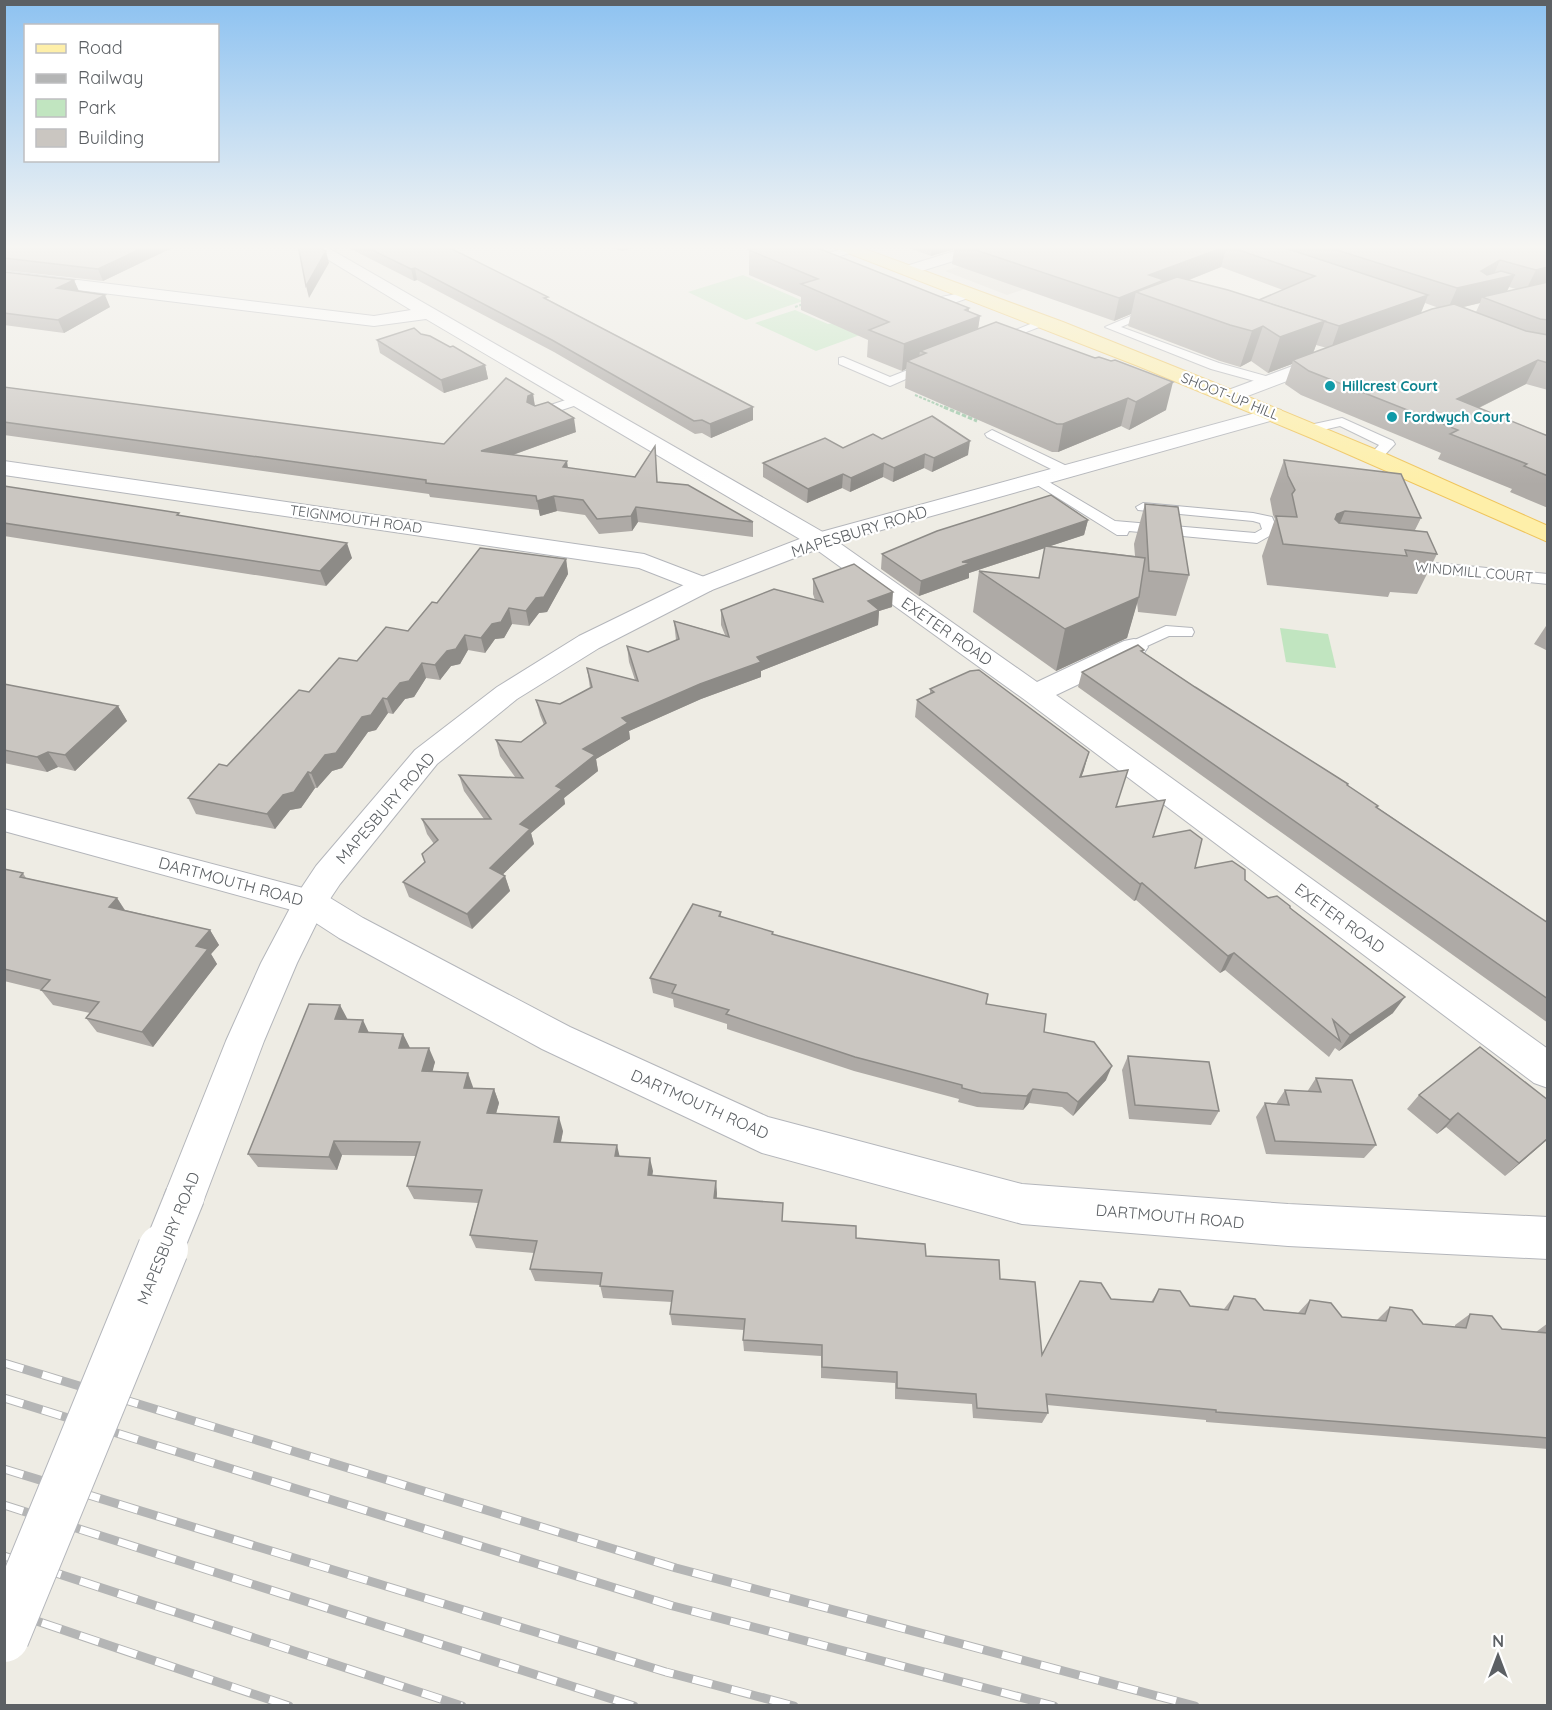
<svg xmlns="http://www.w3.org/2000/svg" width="1552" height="1710" font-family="Quicksand,sans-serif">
<rect width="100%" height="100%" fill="#eeece4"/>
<polygon fill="#dedbd2" points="1023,245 1094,266 1007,295 945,271"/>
<g fill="#c1e5c0">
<polygon points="743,275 803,301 746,320 688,292"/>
<polygon points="795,310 828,324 833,323 868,332 816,351 755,323"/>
<polygon points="1280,628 1328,634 1336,668 1286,662"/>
</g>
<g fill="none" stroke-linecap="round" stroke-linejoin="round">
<defs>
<g id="service">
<polygon points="853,246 857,247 857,251 833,258 825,263 832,266 832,270 824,270 815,265 816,260 825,254"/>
<path d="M970,291L975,294L974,296C958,301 930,314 916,303C919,301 962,293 970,291Z"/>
<polygon points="1157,305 1163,308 1161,310 1121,327 1219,363 1273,378 1275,381 1269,385 1211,369 1105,327"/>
<polygon points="1043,319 1049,322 1047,324 998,343 994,345 988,341"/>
<polygon points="843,357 890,377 928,362 936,362 938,365 890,386 839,364 839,358"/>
<polygon points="578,396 583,397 584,400 583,403 537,418 530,414 532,411"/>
<polygon points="1342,418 1393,441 1395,444 1380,460 1375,461 1368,457 1379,445 1340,426 1310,433 1303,429 1305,426"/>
<polygon points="992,430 1073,469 1075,472 1068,476 1063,475 987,437 985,434"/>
<polygon points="1039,476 1115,521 1255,533 1262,529 1260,523 1253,521 1138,510 1136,507 1143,503 1253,513 1272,517 1278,531 1257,543 1129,531 1127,535 1117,535 1034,483 1032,480 1034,477"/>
<polygon points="1404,560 1548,574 1548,584 1398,568 1396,565 1398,562"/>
<polygon points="1166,626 1192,628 1194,632 1192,636 1169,636 1134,652 1128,651 1125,647 1128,643"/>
</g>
<g id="minor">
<polygon points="304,245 323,245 828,535 1037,682 1124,641 1134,639 1144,641 1148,647 1144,653 1056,695 1548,1049 1548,1088 1534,1083 1025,700 810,545 426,319 374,326 4,281 4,271 374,316 411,310"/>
<polygon points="974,245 997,245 995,248 915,273 909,275 901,270 903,267"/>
<polygon points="4,461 644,554 712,580 716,585 712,590 703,593 639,568 4,475"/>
<polygon points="4,809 322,893 363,918 570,1027 768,1117 1022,1184 1288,1204 1548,1217 1548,1259 1288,1246 1022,1224 762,1153 542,1049 339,938 299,912 4,831"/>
</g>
<g id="tertiary">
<polygon points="1330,352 1337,354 1339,358 1337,362 1237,400 1223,400 1220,396 1223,392"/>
<polygon points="1274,408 1281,410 1284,414 1281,418 828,545 712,590 599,648 517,699 437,764 340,884 324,908 297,963 264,1041 200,1210 185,1216 170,1210 164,1196 226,1041 261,963 298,893 316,866 415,750 497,687 579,636 694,580 810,535"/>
</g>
<polygon id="primary" points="833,245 854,245 1063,322 1210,381 1384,453 1548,526 1548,542 1311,438 1138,366 835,248"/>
</defs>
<use href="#service" stroke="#b4b6bb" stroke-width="2"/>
<use href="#minor" stroke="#b4b6bb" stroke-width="2"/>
<use href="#tertiary" stroke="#b4b6bb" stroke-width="2"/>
<use href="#primary" stroke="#efc45b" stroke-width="2"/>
<g stroke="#9ac6a6" stroke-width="2" stroke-dasharray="3 1.5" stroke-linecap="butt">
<polyline points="795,307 806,303"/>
<polyline points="915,395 948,409"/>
</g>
<polyline stroke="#9ac6a6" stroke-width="3" stroke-dasharray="4.5 2" stroke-linecap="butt" points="944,407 977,421"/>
<use href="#service" fill="#fff" fill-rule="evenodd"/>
<use href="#minor" fill="#fff" fill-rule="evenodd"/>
<use href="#tertiary" fill="#fff" fill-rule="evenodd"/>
<use href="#primary" fill="#feefa9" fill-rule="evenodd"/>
<defs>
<g id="rail">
<polyline points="4,1363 676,1568 1195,1706"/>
<polyline points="4,1398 673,1606 1054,1706"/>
<polyline points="4,1469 666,1672 794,1706"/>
<polyline points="4,1505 634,1706"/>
<polyline points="4,1556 462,1706"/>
<polyline points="4,1610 289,1706"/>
</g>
</defs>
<use href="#rail" stroke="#b4b5b5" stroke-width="9"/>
<use href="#rail" stroke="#fff" stroke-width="7" stroke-dasharray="20" stroke-linecap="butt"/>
<defs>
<polyline id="tertiary-bridge-far1" points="163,1250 185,1196"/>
<polyline id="tertiary-bridge" points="4,1637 163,1249"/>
</defs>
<use href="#tertiary-bridge-far1" stroke="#b4b6bb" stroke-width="41" stroke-linecap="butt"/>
<use href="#tertiary-bridge" stroke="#b4b6bb" stroke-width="52" stroke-linecap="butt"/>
<use href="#tertiary-bridge-far1" stroke="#fff" stroke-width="39"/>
<use href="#tertiary-bridge" stroke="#fff" stroke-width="50"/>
</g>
<g fill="#aeaaa6" fill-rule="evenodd">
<polygon points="4,245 178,245 103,281 4,270"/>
<polygon points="326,245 339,245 336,250"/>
<polygon points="343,245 444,245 549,300 753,407 753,420 711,438 702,433 695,434 554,352 417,280 414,281"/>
<polygon points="606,245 646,245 621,251"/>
<polygon points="690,245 700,245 698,248"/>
<path d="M901,245H1548V390L1526,384L1479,408L1548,436V508L1510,492L1512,489L1438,459L1441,453L1301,395L1285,384L1292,364L1268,373L1251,361L1240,367L1220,361L1128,326L1131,314L1114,321L952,264L954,249L931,256ZM1221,267L1283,290L1259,300L1189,280ZM1509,287L1516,289L1507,291ZM1425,303L1439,308L1420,314ZM1480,303L1476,312L1463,307ZM1316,345L1327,348L1313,353Z"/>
<polygon points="749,250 969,312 980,316 978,328 1166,410 1129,430 1121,426 1058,452 1052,452 905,388 906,369 902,371 867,357 868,340 801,310 801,297 749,275"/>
<polygon points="4,272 74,280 79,291 110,307 64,333 4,325"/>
<polygon points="421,334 485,365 488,379 444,393 380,353 377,340"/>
<polygon points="4,387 444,444 533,394 535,406 576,432 513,455 568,468 635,477 655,446 657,482 753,522 753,537 638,522 632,531 599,534 585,515 557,511 540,516 539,510 430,497 429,494 4,435"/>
<polygon points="882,439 968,455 932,472 924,468 893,482 883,477 850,492 842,488 807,503 763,477 763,463 843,448"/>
<polygon points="1284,460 1421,518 1415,530 1437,554 1417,594 1390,592 1388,597 1267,585 1262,556 1275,519 1273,515 1270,499"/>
<polygon points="4,486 352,558 326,586 4,536"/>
<polygon points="1145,504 1189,575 1176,616 1138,612 1137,602 1127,638 1056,671 973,612 979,571 1039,578 1045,548 969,573 969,578 919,596 881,569 882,554 1088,520 1084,535 1050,546 1135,556 1134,544"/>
<polygon points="566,559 568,574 547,612 539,613 529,626 512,624 504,638 495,639 485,653 468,650 460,664 451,666 440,680 426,678 414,697 405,699 393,714 388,713 376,730 368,732 342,768 332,771 317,788 315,788 301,808 290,810 275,829 196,814 188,798 227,766 309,692 357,661 408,631 437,603"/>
<polygon points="813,579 892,607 879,611 878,625 761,671 761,677 701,699 629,731 630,739 596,759 598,771 564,798 565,804 531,833 534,844 503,874 505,876 510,891 472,929 409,897 403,882 425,862 434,844 427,834 422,819 484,819 464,791 459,775 515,777 500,756 496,740 521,742 544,725 540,715 536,700 560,704 590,688 587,668 635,680 629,662 627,646 648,652 676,640 674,621 725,635 721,625 721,610 815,600 813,594"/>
<polygon points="1548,623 1548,651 1534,644"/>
<polygon points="1144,650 1143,652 1195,687 1348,784 1348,786 1377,807 1548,923 1548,1023 1078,687 1082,672"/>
<polygon points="4,684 118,706 127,721 75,771 58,767 47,772 4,763"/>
<polygon points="930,689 1084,770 1081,777 1153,837 1195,868 1245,880 1268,898 1290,908 1393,1013 1339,1051 1335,1048 1329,1057 1225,970 1220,973 1136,900 1134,901 915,717 917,700 930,694"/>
<polygon points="4,869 23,873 26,878 117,898 125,910 210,930 219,945 211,954 217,964 153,1047 97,1032 86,1018 90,1013 53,1005 41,990 4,981"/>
<polygon points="721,912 721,916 773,934 986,1004 1044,1032 1106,1080 1073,1116 1062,1107 1029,1103 1023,1110 977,1107 958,1102 959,1099 854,1071 727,1029 727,1024 674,1007 673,999 653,993 650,978"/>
<polygon points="347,1020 369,1033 403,1034 410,1048 435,1062 432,1071 473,1087 473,1088 494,1089 499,1103 496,1114 563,1131 561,1142 620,1156 653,1171 652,1175 716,1181 717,1198 783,1221 926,1256 1000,1279 1042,1355 1111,1299 1151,1302 1159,1289 1190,1306 1224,1309 1234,1296 1264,1310 1298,1313 1310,1300 1342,1317 1377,1320 1390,1307 1423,1324 1455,1327 1455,1325 1470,1314 1502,1329 1536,1332 1548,1323 1548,1449 1206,1422 1206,1420 1047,1405 1048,1413 1042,1423 973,1418 972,1404 895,1399 895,1383 821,1378 821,1356 744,1351 743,1340 744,1330 672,1325 670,1314 672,1302 603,1298 600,1285 535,1281 530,1269 534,1253 476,1248 470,1235 478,1203 414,1199 407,1186 416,1156 342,1155 337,1170 258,1167 248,1154"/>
<polygon points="1128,1056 1219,1111 1211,1125 1129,1119 1122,1070"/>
<polygon points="1316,1078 1376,1145 1364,1158 1266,1154 1256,1117 1265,1103 1276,1104 1285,1090 1307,1092"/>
<polygon points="1419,1095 1548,1100 1548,1139 1505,1176 1446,1127 1437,1134 1407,1109"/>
</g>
<g fill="#8d8b87">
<polygon points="149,245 178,245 103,281 98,269"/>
<polygon points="335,245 339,245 336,250"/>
<polygon points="620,245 646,245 621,251"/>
<polygon points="932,245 954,245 954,249 931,256"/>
<polygon points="1227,246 1221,267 1161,291 1136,292 1131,314 1114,321 1119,298 1149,275"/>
<polygon points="326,251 329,263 309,298 306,286"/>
<polygon points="1500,260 1491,281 1515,275 1504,297 1482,297 1480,303 1447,311 1457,288 1481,271"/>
<polygon points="1548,267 1548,287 1525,292 1536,270"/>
<polygon points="415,268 417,280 414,281 411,269"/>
<polygon points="74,280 79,292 57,288"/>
<polygon points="105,295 110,307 64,333 58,320"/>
<polygon points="1428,295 1419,318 1331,349 1339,326"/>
<polygon points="969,308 968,320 980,316 976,342 926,353 920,351 918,365 907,361 906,369 902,371 904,344"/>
<polygon points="1325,321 1312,356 1293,360 1292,364 1268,373 1280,337"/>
<polygon points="1263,326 1251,361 1240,367 1252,331"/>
<polygon points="1538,360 1526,384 1446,424 1457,399"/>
<polygon points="485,365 488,379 444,393 441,380"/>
<polygon points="1173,382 1166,410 1129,430 1136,402"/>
<polygon points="533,394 535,408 527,402 528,396"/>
<polygon points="1128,398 1121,426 1058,452 1063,424"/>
<polygon points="753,407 753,420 711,438 710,424"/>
<polygon points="574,418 576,432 484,465 481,451"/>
<polygon points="970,441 968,455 932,472 934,458"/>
<polygon points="925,454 924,468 893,482 894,468"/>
<polygon points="567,461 569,475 563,467"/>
<polygon points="884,463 883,477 850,492 851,478"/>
<polygon points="843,474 842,488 807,503 808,489"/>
<polygon points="554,496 557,511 540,516 537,501"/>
<polygon points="636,507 638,522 632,531 631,516"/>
<polygon points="1345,511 1329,549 1323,548 1337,514"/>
<polygon points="1088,520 1084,535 969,573 969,578 919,596 921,581 962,562"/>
<polygon points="347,543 352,558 326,586 320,571"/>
<polygon points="566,559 568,574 547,612 539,613 529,626 526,611"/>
<polygon points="893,592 892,607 879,611 878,625 761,671 761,677 701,699 629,731 630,739 596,759 598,771 564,798 565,804 531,833 534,844 494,883 490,868 520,824 556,786 583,749 622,718 757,657 868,601"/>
<polygon points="1139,597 1127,638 1056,671 1065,629"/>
<polygon points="509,608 512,624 504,638 495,639 485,653 481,638 492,624"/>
<polygon points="465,635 468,650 460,664 451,666 440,680 435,665 447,651"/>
<polygon points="422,663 426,678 414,697 405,699 393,714 387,699 400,683"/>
<polygon points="383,698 388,713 376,730 368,732 342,768 332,771 317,788 311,773 325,755 362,717"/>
<polygon points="118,706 127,721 75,771 65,755"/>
<polygon points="48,752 58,767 47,772 37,757"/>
<polygon points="1089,752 1084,770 1075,794 1080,777"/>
<polygon points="308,772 315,788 301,808 290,810 275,829 267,814 283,795"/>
<polygon points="505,876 510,891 472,929 467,914"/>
<polygon points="1142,883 1136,900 1134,901 1140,884"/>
<polygon points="117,898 127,914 109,907"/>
<polygon points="210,930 219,945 211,954 217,964 153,1047 142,1032 196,946"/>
<polygon points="1234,953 1225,970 1220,973 1228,956"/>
<polygon points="1405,997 1393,1013 1339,1051 1350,1035"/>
<polygon points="340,1005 348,1020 335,1019"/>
<polygon points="363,1020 370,1035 359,1032"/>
<polygon points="403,1034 410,1048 399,1048"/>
<polygon points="429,1048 435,1062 429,1085 422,1071"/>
<polygon points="1112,1066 1106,1080 1073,1116 1078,1102"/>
<polygon points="468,1073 473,1087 469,1102 464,1088"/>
<polygon points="494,1089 499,1103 492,1127 487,1113"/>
<polygon points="1033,1089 1029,1103 1023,1110 1027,1096"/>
<polygon points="1458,1113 1446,1127 1437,1134 1450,1120"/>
<polygon points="559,1117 563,1131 558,1155 554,1142"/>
<polygon points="1548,1138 1548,1139 1505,1176 1519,1163"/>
<polygon points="334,1141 342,1155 337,1170 329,1157"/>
<polygon points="617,1145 620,1158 615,1156"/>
<polygon points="650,1158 653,1171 650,1188 648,1175"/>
<polygon points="716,1181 717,1194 715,1211 714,1198"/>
</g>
<g fill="#cac6c1" stroke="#8d8b87" stroke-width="1.5">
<polygon points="4,245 149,245 98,269 4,258"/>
<polygon points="298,245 314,245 326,251 306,286"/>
<polygon points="362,245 444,245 548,297 544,298 753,407 710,424 702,420 694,421 552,340 415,268 411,269"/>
<polygon points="768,245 810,245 969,308 965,310 980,316 904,344 869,330 889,322 801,284 818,279 749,250"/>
<polygon points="961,245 1276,245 1428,295 1339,326 1259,300 1315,276 1227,246 1149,275 1164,280 1119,298"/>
<polygon points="1321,245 1548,245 1548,267 1536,270 1500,260 1481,271 1487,275 1501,271 1515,275 1457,288"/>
<polygon points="4,272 74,280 57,288 105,295 58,320 4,313"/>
<polygon points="1177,277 1228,290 1325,321 1280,337 1263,326 1252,331 1230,325 1136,292"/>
<polygon points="1548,282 1548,320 1540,319 1482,297"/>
<polygon points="1454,304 1526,331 1548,335 1548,363 1538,360 1457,399 1548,436 1548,476 1524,466 1527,464 1450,434 1458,430 1309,371 1293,360 1432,309"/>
<polygon points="996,322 1095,358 1099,357 1111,361 1115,360 1173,382 1136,402 1128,398 1063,424 1057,424 907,361 926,353 920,351"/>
<polygon points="414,328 421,334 430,336 450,347 453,346 485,365 441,380 377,340"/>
<polygon points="506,378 533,394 528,396 527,402 535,406 548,402 574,418 481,451 567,461 563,467 635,477 655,446 657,482 688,485 753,522 636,507 631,516 597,519 583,500 554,496 537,501 536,496 426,483 426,480 4,422 4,387 444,444"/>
<polygon points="932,416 970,441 934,458 925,454 894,468 884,463 851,478 843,474 808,489 763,463 825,438 843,448 873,434 882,439"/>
<polygon points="1284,460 1401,474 1421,518 1345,511 1337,514 1335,519 1339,523 1427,532 1437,554 1405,550 1407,556 1283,544 1276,516 1297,517 1292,494 1295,490 1288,476"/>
<polygon points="4,486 179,513 177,515 347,543 320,571 4,523"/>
<polygon points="1051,495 1088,520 962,562 971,563 921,581 882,554 937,531"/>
<polygon points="1145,504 1178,507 1189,575 1149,571"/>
<polygon points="1045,546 1145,558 1139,597 1065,629 979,571 1039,578"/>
<polygon points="480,548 566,559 544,597 536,598 526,611 509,608 501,622 492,624 481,638 465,635 456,649 447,651 435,665 422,663 409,681 400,683 387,699 383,698 371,715 362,717 336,753 325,755 311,773 308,772 294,792 283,795 267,814 188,798 219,764 227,766 299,690 309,692 339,658 357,661 386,627 408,631 432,602 437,603"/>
<polygon points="854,564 893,592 868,601 879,610 757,657 761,662 700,684 622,718 628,723 583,749 595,755 556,786 562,789 520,824 530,829 490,868 505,876 467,914 403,882 425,862 422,854 438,840 422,819 491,819 459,775 523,778 496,740 521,742 546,723 536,700 560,704 592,687 587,668 638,681 627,646 648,652 679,639 674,621 729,637 721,610 774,589 823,602 813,579"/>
<polygon points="1138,645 1144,650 1141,651 1195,687 1348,784 1347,785 1378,806 1376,807 1548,923 1548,999 1082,672"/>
<polygon points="979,670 1089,752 1080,777 1128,770 1116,807 1165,800 1153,837 1190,830 1202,839 1195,868 1232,861 1245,870 1245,880 1268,898 1277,896 1290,906 1290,908 1405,997 1350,1035 1333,1020 1340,1041 1234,953 1228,956 1142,883 1140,884 917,700 934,692 930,689 970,671"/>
<polygon points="4,684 118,706 65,755 48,752 37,757 4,750"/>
<polygon points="4,869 23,873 20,877 117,898 109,907 210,930 196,946 208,949 142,1032 86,1018 99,1002 41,990 50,980 4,969"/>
<polygon points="693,904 721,912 719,916 773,932 772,934 988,994 986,1004 1046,1014 1044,1032 1094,1042 1112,1066 1078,1102 1067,1093 1033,1089 1027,1096 981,1093 962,1088 962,1085 855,1057 726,1014 729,1010 672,993 676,985 650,978"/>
<polygon points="309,1004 340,1005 335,1019 363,1020 359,1032 403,1034 399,1048 429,1048 422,1071 468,1073 464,1088 494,1089 487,1113 559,1117 554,1142 617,1145 615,1156 650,1158 648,1175 716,1181 714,1198 783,1203 782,1221 856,1226 856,1238 925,1244 926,1256 999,1260 1000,1279 1035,1282 1042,1355 1080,1281 1101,1283 1111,1299 1153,1302 1159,1289 1180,1291 1190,1306 1228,1310 1234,1296 1255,1299 1264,1310 1305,1314 1310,1300 1331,1303 1342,1317 1386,1321 1390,1307 1412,1310 1423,1324 1466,1328 1470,1314 1492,1316 1502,1329 1548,1333 1548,1438 1216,1412 1216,1410 1046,1394 1048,1413 977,1408 976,1394 897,1388 897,1372 822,1367 822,1345 743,1340 745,1319 670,1314 673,1291 600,1286 602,1273 530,1269 537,1241 470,1235 482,1190 407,1186 420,1142 334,1141 329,1157 248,1154"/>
<polygon points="1480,1047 1548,1100 1548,1138 1519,1163 1458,1113 1450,1120 1419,1095"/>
<polygon points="1128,1056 1209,1062 1219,1111 1135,1105"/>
<polygon points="1316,1078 1352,1080 1376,1145 1275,1141 1265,1103 1289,1105 1285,1090 1321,1092"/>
</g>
<linearGradient id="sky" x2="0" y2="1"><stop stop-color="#8dc2f1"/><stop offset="0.51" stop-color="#f7f6f3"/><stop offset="1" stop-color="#f7f6f3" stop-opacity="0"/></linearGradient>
<rect width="1552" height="484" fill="url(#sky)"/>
<g fill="#0f9aa8" stroke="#fff" stroke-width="2">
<circle cx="1330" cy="386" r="6"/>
<circle cx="1392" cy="417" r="6"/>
</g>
<g text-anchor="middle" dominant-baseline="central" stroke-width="4.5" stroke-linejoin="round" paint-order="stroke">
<g font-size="14" font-weight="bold" fill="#0d838f" stroke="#fff" text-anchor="start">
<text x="1342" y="386">Hillcrest Court</text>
<text x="1404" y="417">Fordwych Court</text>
</g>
<g font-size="14" fill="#5c6064" stroke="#fff">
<text transform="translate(1230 396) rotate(22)">SHOOT-UP HILL</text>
<text transform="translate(356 519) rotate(8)">TEIGNMOUTH ROAD</text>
<text transform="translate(1474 572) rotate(5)">WINDMILL COURT</text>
</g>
<g font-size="16" fill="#5c6064" stroke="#fff">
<text transform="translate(859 531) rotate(-17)">MAPESBURY ROAD</text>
<text transform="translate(947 631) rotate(35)">EXETER ROAD</text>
<text transform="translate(385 808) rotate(-49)">MAPESBURY ROAD</text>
<text transform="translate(231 881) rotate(15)">DARTMOUTH ROAD</text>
<text transform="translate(1340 918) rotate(36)">EXETER ROAD</text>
<text transform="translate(700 1104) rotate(24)">DARTMOUTH ROAD</text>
<text transform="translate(1170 1216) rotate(5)">DARTMOUTH ROAD</text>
<text transform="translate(168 1238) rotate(-68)">MAPESBURY ROAD</text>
</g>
</g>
<rect width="1552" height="1710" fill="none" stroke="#5c6064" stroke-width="12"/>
<rect x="24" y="24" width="195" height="138" fill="#ffffff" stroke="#bebfc1" stroke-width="1.5"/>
<rect x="36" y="44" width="30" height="9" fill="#feefa9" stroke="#bebfc1" stroke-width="1.5"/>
<text x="78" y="54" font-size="18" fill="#5c6064">Road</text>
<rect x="36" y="74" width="30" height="9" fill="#b4b5b5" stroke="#bebfc1" stroke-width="1.5"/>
<text x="78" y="84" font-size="18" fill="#5c6064">Railway</text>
<rect x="36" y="99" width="30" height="18" fill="#c1e5c0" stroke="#bebfc1" stroke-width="1.5"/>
<text x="78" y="114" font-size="18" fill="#5c6064">Park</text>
<rect x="36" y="129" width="30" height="18" fill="#cac6c1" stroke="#bebfc1" stroke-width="1.5"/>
<text x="78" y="144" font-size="18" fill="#5c6064">Building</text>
<g transform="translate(1498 1656)" stroke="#ffffff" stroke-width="4.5" paint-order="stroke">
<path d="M0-4.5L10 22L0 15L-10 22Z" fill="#5c6064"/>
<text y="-9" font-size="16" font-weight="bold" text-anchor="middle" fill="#5c6064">N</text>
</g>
</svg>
